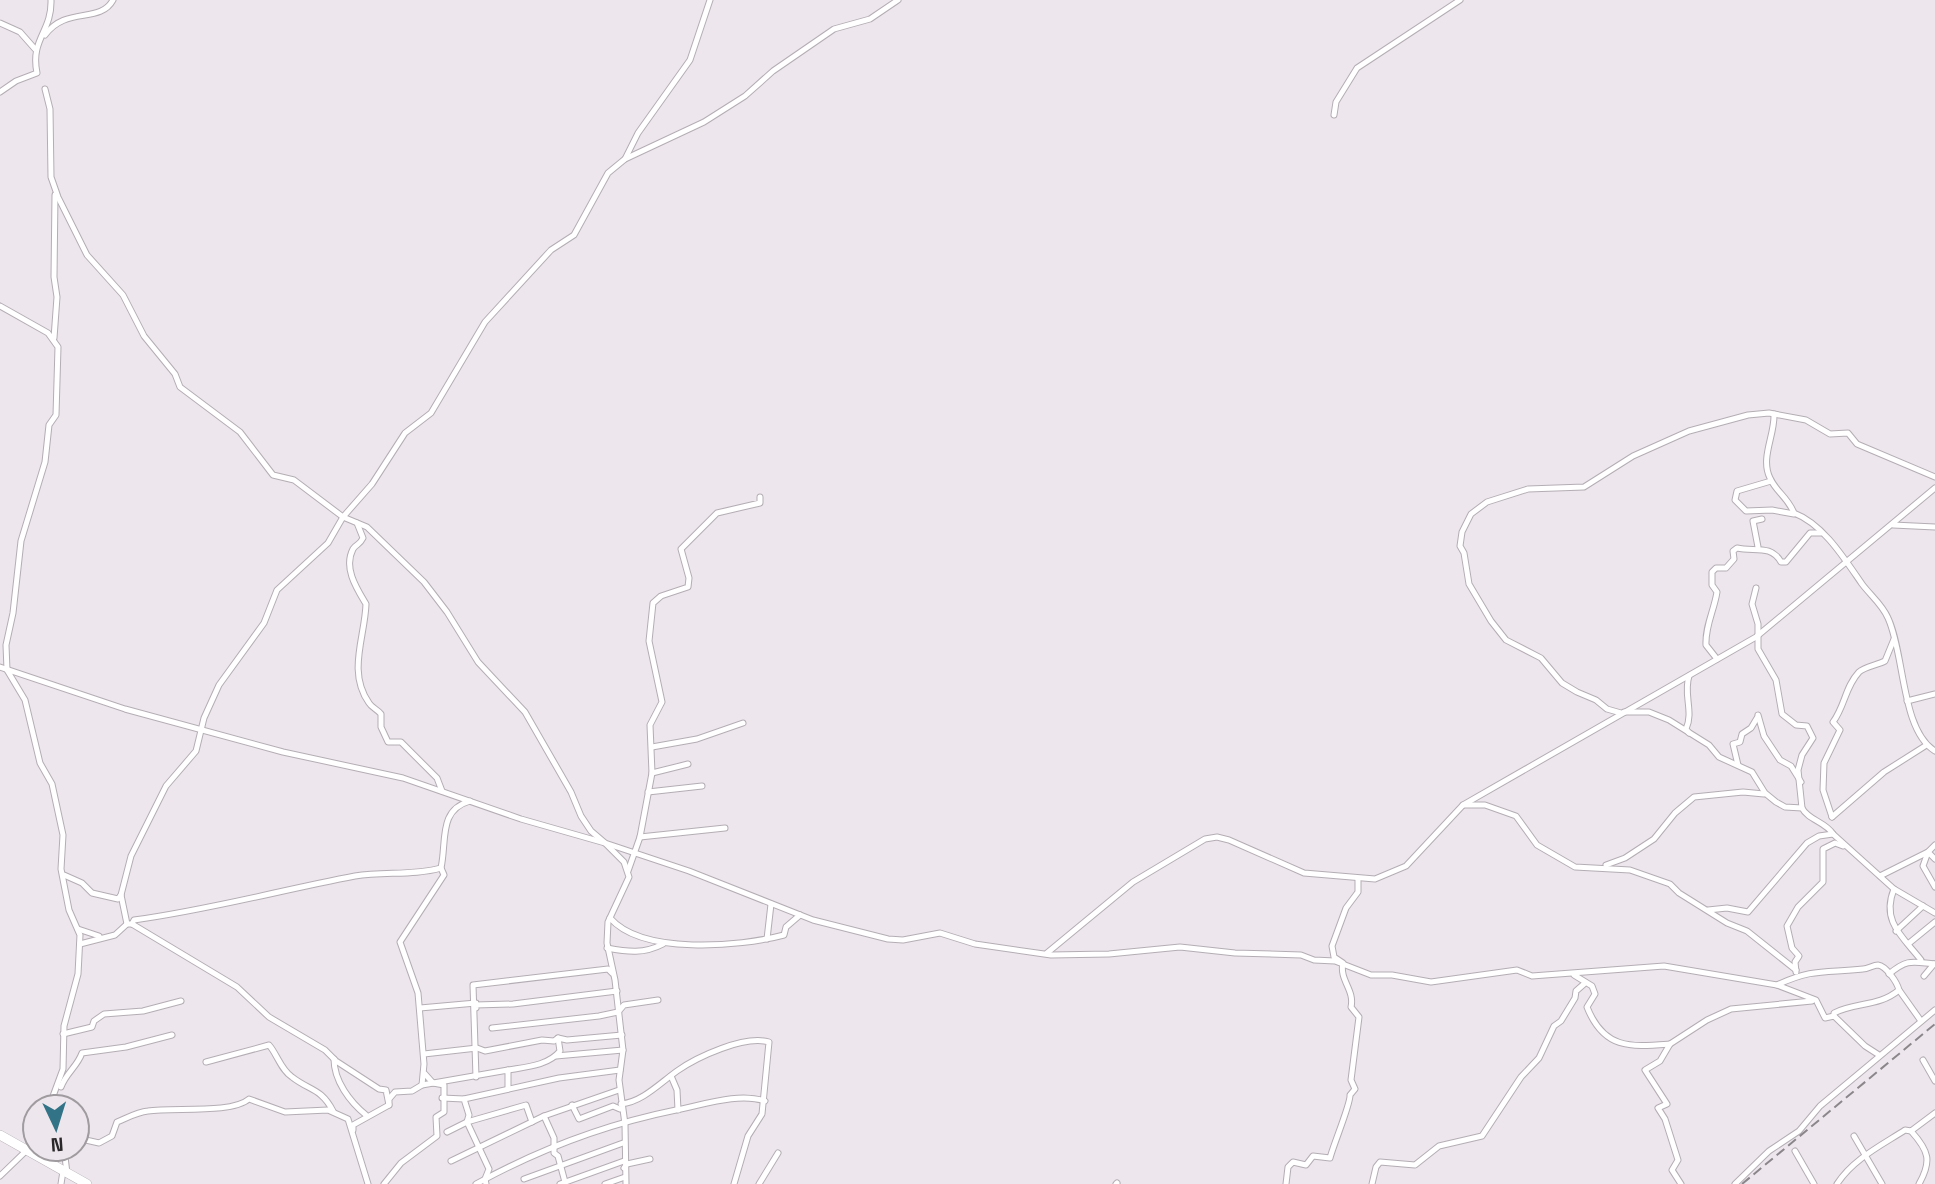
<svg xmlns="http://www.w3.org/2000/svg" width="1935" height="1184" font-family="'Space Grotesk',sans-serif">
<rect width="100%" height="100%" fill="#ede7ed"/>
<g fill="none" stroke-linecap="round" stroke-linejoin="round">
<defs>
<g id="minor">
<polyline points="0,23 20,32 35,49"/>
<path d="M45,35C66,6 100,24 113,0"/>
<polyline points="45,89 50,109 51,177 58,197 87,255 123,295 144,336 175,374 180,387 240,432 273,475 294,480 343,517 367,527 424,582 447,612 478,662 525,712 571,792 581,816 591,831 605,843 689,871 813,920 888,939 903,940 940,933 975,944 1051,955 1109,954 1180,947 1235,953 1301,955 1314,960 1335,961 1371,975 1392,975 1431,982 1517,970 1532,976 1664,966 1777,985 1816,1000 1825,1018 1834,1016 1865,1046 1879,1055"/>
<path d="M0,92L16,81L37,73C30,39 52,32 51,0"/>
<polyline points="1334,115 1336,102 1357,68 1460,0"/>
<polyline points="625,159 638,133 690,60 710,0"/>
<polyline points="0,306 48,333 58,347 56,415 49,425 45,462 21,541 13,613 6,645 7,670 25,700 40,763 52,784 63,835 61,869 69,910 80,935 78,974 64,1026 63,1069 49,1107"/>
<polyline points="54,338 57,297 54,277 55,195"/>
<path d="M1774,414C1775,435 1760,458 1770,478C1776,492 1787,496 1794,513C1823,524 1844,558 1862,584C1871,596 1882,604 1888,618C1905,655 1901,730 1935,751"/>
<polyline points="1771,481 1737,491 1735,500 1746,511 1772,510 1794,514"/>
<path d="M357,523L363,538C359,546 357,543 353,549C343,568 357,589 366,604C365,637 347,672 369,703C372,708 377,709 381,714V727L388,742H401L437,778L442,791"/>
<polyline points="1893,525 1935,527"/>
<polyline points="1758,547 1753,521 1762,519"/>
<polyline points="1756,588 1752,604 1758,624 1758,649 1776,680 1782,714 1796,725 1807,726 1813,738 1802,755 1798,770 1802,808"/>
<path d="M1717,659L1706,645C1705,626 1714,611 1717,592L1712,585V572L1716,568H1726L1734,559L1733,551L1737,548C1754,552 1771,544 1781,562H1786L1810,533H1821"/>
<polyline points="0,667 125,709 283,752 403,778 521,819 605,843 624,862 629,877 608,922 607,943 615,980 623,1050 619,1080 625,1124 626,1184"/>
<path d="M1689,676C1683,694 1694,712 1686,729L1689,733"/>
<polyline points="1907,701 1935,694"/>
<path d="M1624,712H1649L1669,720L1709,745L1719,757L1752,772L1765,793L1776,802L1785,807L1802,808C1808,820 1826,822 1833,834L1894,889L1935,913"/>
<polyline points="1621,713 1607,709 1596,700 1577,692 1562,683 1541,658 1506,640 1491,621 1469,584 1464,553 1460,546 1462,532 1471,514 1487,502 1528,489 1584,487 1633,456 1689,431 1748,415 1769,413 1806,420 1830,434 1848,433 1857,444 1935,477"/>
<polyline points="1758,715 1764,736 1780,760 1791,766 1801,782"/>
<polyline points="652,747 697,739 743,723"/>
<polyline points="1738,765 1733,744 1740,742 1742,734 1751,728 1757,718"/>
<polyline points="652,773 688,764"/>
<polyline points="648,792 702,786"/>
<polyline points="1463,805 1485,805 1516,816 1537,845 1575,867 1630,870 1670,884 1679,893 1727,923 1747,931 1796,970"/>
<path d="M1832,817L1823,790L1824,763L1840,730L1833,722C1845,706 1845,687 1859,672C1864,667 1877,665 1885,661L1894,639"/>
<polyline points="1832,817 1884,772 1925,746"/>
<polyline points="640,837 725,828"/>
<polyline points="1935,845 1928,852 1923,866 1935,887"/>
<polyline points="1606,865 1625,858 1654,839 1675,813 1694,797 1743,792 1764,794"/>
<polyline points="628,871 640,837 652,773 650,725 662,702 649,641 653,603 661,596 688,587 689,578 681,549 717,513 760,503 760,497"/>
<polyline points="64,875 82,883 92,893 118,899 121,895"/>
<polyline points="1880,876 1928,852 1935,859"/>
<path d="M1894,889C1881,921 1902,936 1921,960"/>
<polyline points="1708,910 1727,908 1748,912 1807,843 1819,836 1833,834"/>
<path d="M610,918C642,955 739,947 784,935L786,927L800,915"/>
<polyline points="127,924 121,895 131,856 166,786 196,751 204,718 219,685 264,623 277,590 328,543 343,517 372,484 405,433 431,413 485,322 551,250 574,235 608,173 625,159 704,122 745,96 773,71 834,29 870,19 898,0"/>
<path d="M132,924L134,920C209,910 281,890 355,876C384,871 413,876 441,868"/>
<polyline points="78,929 99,936"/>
<polyline points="1896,931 1923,906"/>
<polyline points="767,939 771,904"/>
<polyline points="80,944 115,935 127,924 132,924 237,987 269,1017 325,1050 336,1061 379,1089 386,1090 389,1105"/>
<polyline points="1908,944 1935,922"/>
<path d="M607,948C628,952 644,954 663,944"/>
<polyline points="1047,953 1133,882 1205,839 1217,837 1229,840 1304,873 1375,879 1406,866 1463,805 1756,637 1935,488"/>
<polyline points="1796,972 1795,962 1799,956 1792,948 1787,926 1798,907 1823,882 1823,849 1835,843 1843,846"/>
<path d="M1889,974C1908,958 1913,962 1935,964"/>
<path d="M1574,975L1592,986L1595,994L1587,1007C1604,1050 1631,1047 1670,1044"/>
<polyline points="1924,976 1934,964"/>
<path d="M1777,985C1813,968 1826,973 1863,969C1868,969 1873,965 1878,965C1886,966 1897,982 1899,990C1879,1007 1855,1002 1834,1013V1016"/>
<polyline points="1899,990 1921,1021"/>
<polyline points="420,1008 476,1003"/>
<polyline points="476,1008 475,1005 513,1004 617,991"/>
<polyline points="492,1028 599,1016 618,1012 624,1005 658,1000"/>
<polyline points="63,1034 92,1027 94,1021 104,1014 143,1011 181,1001"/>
<polyline points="424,1054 477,1048 485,1051 542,1040 554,1041 558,1038 567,1040 622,1035"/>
<polyline points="556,1056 623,1050"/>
<path d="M334,1059C334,1081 350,1102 366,1115"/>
<polyline points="1923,1060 1935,1081"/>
<path d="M206,1062L269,1045C277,1054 281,1070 292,1077C310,1091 321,1088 333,1111"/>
<path d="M508,1070C525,1067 548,1066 560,1051L558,1038"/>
<polyline points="671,1076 677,1090 678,1110"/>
<polyline points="476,1077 473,985 608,969 612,973"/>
<path d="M422,1085L424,1064L418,993L400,942L444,875L441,868C447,841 438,810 470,801"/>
<path d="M61,1087C66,1073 77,1067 82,1053L126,1047L172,1035"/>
<polyline points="442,1098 464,1099 469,1115 467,1122 489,1169 485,1179 486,1184"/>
<polyline points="464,1099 559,1078 620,1070"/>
<path d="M621,1104C642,1102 659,1084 677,1071C697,1057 744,1035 769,1042L762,1114L748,1136L734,1184"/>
<polyline points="572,1105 579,1119 613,1106 620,1109"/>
<polyline points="544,1116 554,1138 554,1153 558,1156 565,1182"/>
<polyline points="353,1130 353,1125 389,1105 389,1099 395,1092 412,1091 422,1085 508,1070 508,1089"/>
<path d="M1911,1131C1929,1151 1932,1161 1919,1184"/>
<polyline points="447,1132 467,1122 526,1105 532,1122"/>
<polyline points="1854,1136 1882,1184"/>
<path d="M77,1138L99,1143L112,1136L117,1122C127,1118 137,1112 148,1111C173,1107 232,1114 249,1099L285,1112L328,1110L348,1119L368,1184"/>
<polyline points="64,1149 67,1173"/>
<polyline points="1795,1151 1814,1184"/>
<polyline points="451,1161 544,1116 619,1090"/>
<polyline points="624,1168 627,1164 650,1159"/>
<polyline points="0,1176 27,1150"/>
<polyline points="524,1179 623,1143"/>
<polyline points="61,1184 63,1171"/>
<polyline points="384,1184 401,1163 437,1136 436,1117 444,1112 444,1085 433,1083 425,1074"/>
<path d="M476,1184C538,1150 607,1124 676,1110C703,1105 738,1092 765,1101"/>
<polyline points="560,1184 624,1161"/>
<polyline points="605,1184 625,1177"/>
<polyline points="759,1184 778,1153"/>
<polyline points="1116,1184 1117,1183"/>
<path d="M1286,1184L1288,1167L1293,1162L1306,1165L1313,1156L1330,1158C1334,1143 1351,1103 1350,1095L1355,1089L1351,1080L1359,1017L1351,1007C1355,990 1339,980 1343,963L1334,957L1332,946L1346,908L1358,892V879"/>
<polyline points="1372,1184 1376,1167 1380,1162 1415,1165 1439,1146 1482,1136 1521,1077 1539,1058 1554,1026 1561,1021 1575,998 1576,991 1584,984"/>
<polyline points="1681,1184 1672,1170 1678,1160 1665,1119 1658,1108 1667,1104 1645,1070 1660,1061 1670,1044 1707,1020 1731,1009 1812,1001"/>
<polyline points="1735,1184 1769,1151 1799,1131 1820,1106 1935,1010"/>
<path d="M1837,1184C1853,1159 1882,1145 1905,1130L1911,1131L1935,1113"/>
</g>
<polyline id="highway" points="0,1135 87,1184"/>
</defs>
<use href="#minor" stroke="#b4aeb4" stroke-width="7"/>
<use href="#highway" stroke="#b4aeb4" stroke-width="10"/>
<use href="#minor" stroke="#fff" stroke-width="5"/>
<use href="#highway" stroke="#fff" stroke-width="9"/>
<polyline stroke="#8a868a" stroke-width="2" stroke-dasharray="10 5" stroke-linecap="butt" points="1742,1184 1935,1024"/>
</g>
<g transform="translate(56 1128) rotate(176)"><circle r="33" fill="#ede7ed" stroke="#9f9b9f" stroke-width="2"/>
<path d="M0-5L12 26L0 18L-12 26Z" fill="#337387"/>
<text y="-10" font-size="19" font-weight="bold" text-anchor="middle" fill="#2a282a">N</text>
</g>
</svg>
